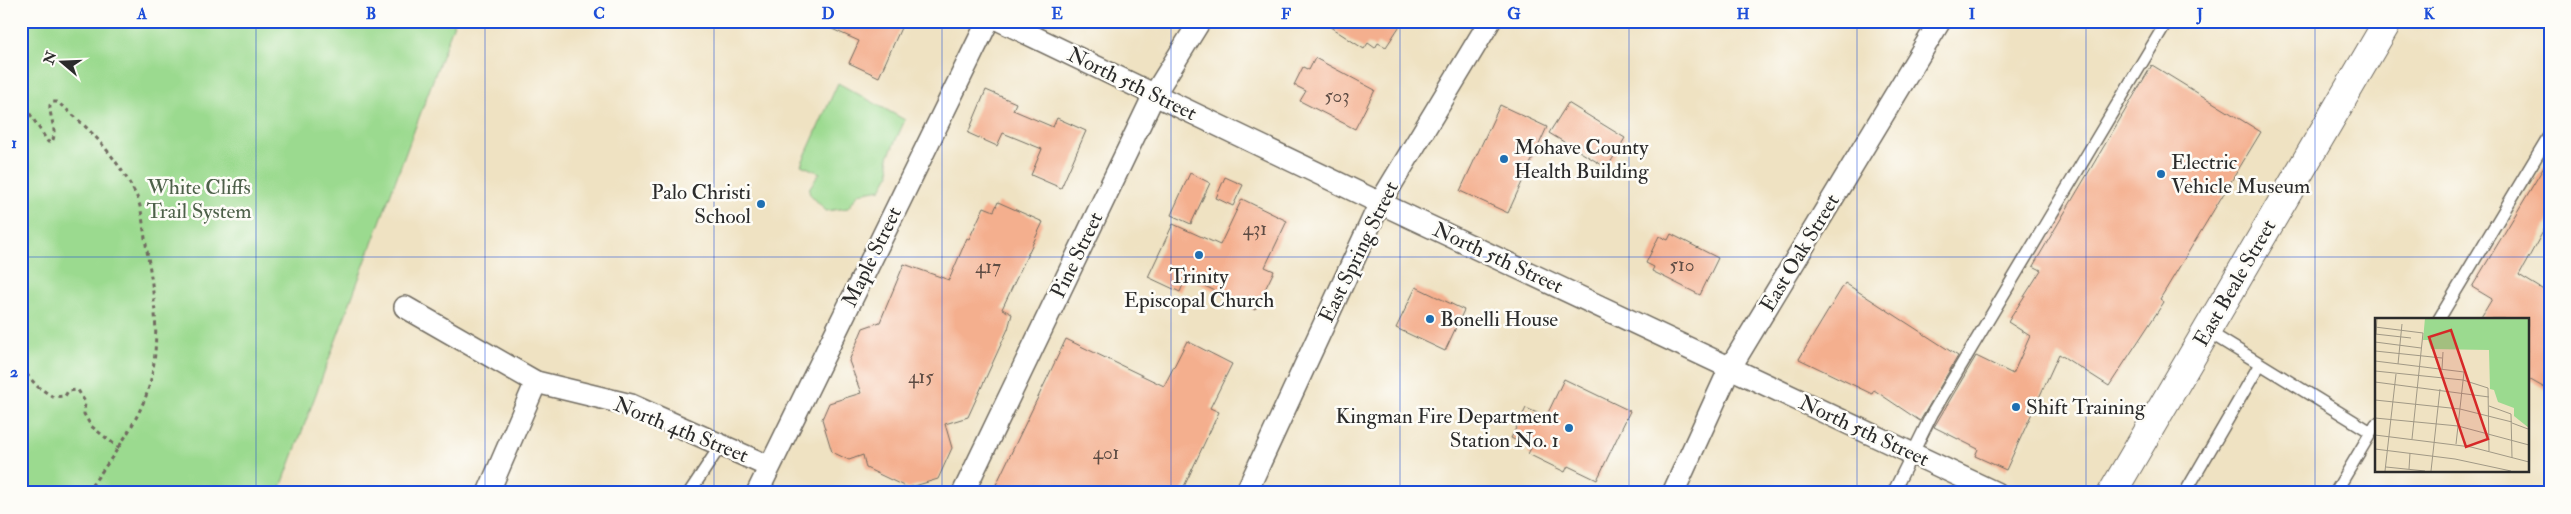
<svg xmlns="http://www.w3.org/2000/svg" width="2571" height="514" font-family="'IM FELL Double Pica',serif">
<rect width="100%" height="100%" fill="#fdfcf7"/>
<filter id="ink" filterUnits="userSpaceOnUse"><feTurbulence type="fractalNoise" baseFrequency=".02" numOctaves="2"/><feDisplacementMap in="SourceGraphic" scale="10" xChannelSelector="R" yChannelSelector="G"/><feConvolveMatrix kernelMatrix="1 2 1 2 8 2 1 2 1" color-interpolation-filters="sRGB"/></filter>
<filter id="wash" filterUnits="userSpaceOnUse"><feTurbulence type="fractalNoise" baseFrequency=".0096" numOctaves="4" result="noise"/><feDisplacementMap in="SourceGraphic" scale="20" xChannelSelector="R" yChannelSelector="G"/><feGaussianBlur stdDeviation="1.12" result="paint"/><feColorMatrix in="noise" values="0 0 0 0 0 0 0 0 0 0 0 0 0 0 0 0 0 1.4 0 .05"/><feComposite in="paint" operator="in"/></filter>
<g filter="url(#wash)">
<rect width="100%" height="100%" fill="#efe2c2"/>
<g fill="#9bda8f" stroke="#63825d">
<polygon points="21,21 455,21 279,493 21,493"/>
<polygon points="838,83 905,120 888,157 890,173 881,189 859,193 848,208 826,211 809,193 810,187 820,173 801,165"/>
</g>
<g id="blocks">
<g fill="#f4af8e">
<polygon points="814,21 904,21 879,77 849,63 859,41"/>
<polygon points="1321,21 1403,21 1386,47 1378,43 1375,48 1368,43 1364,49"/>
<polygon points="1315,58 1375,90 1355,129 1300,101 1306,91 1294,85 1303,67 1309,70"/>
<polygon points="2152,65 2261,132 2160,299 2164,302 2109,386 2059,354 2006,470 1975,456 1978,449 1934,427 1976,356 2013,374 2030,336 2008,322 2041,270 2033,266"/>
<polygon points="986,90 1016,103 1013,110 1053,127 1057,118 1086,131 1061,188 1031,175 1042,149 1003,133 997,146 968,133"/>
<polygon points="1568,103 1625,138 1607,168 1549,133"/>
<polygon points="1500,105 1547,127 1508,213 1460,191"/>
<polygon points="2550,157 2550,219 2519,275 2550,294 2550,391 2527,378 2527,319 2480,319 2492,299 2472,287"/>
<polygon points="1190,173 1210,183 1191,224 1171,215"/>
<polygon points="1225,177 1243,185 1233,206 1216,198"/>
<polygon points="1242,199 1287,221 1265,267 1274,271 1255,310 1186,277 1180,292 1148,277 1173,224 1220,245"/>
<polygon points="998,202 1043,222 1002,309 1012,314 1008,329 968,417 945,424 952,448 938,479 908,488 866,468 863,455 849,460 832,452 822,419 829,403 861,393 849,361 863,328 880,322 904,264 949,280 967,238 969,239 984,207 994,211"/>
<polygon points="1671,234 1718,258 1700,295 1652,271 1654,267 1646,263 1659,236 1668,240"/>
<polygon points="1845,283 1958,356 1920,421 1874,390 1872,394 1799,359"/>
<polygon points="1416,287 1464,310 1445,351 1396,328"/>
<polygon points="1066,339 1164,386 1187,341 1232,364 1210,408 1219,412 1181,493 992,493"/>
<polygon points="1564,379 1630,411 1597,480 1568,466 1565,472 1528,454 1531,448 1511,438 1526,408 1546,417"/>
</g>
</g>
</g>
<g filter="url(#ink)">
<use href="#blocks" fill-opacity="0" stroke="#706b60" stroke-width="1"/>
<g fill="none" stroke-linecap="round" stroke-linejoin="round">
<defs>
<g id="service">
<polyline points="2439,319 2550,134"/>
<polyline points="2207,331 2371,432"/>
<polyline points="689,493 721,445"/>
<polyline points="1893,493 1932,414 2167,21"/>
<polyline points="2185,493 2260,364"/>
<polyline points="2335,493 2376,424"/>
</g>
<g id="minor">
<polyline points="1001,21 1380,203 1996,493"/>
<polyline points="405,307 536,382 631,405 768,466"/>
<polyline points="488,493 536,382"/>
<polyline points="757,493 988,21"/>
<polyline points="963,493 1154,95 1200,21"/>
<polyline points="1246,493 1380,203 1490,21"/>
<polyline points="1673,493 1730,368 1940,21"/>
</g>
<polyline id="secondary" points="2112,493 2388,21"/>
</defs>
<use href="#service" stroke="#706b60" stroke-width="14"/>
<use href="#minor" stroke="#706b60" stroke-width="24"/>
<use href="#secondary" stroke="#706b60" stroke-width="30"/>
<g stroke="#706b60" stroke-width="3" stroke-dasharray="4 4" stroke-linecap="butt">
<path d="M21,100L48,142H52C58,130 49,118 50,105L53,102H57C91,128 118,159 137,197C142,209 143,225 145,238C153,289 164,346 146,396C132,432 108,463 86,493"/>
<polyline points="21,368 38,387 53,397 65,396 68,391 78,390 85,402 84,414 91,426 119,448"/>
</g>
<use href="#service" stroke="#fff" stroke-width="11"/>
<use href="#minor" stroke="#fff" stroke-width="21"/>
<use href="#secondary" stroke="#fff" stroke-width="28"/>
</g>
</g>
<path fill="none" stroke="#1d4ed8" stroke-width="1" stroke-opacity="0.55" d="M256,21V493M485,21V493M714,21V493M942,21V493M1171,21V493M1400,21V493M1629,21V493M1857,21V493M2086,21V493M2315,21V493M21,257H2550"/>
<g fill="#1f6fb2" stroke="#fdfcf7" stroke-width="2">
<circle cx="1504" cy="159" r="5"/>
<circle cx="2161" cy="174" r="5"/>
<circle cx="761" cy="204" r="5"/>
<circle cx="1199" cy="255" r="5"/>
<circle cx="1430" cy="319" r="5"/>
<circle cx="2016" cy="407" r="5"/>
<circle cx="1569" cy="428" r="5"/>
</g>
<g text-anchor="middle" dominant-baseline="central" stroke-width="5" stroke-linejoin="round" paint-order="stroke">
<g font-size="19" fill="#5d4c44">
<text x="1337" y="96">503</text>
<text x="1255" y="229">431</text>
<text x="1682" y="265">510</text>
<text x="988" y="267">417</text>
<text x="921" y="377">415</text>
<text x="1106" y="453">401</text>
</g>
<g font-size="21" fill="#2b2b2b" stroke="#fdfcf7">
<text transform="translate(1132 84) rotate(26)">North 5th Street</text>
<text transform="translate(1359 252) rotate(-64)">East Spring Street</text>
<text transform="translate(1800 253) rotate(-59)">East Oak Street</text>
<text transform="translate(1077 255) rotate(-64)">Pine Street</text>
<text transform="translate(872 257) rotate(-64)">Maple Street</text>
<text transform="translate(1498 258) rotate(25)">North 5th Street</text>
<text transform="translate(2235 283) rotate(-60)">East Beale Street</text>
<text transform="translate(681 430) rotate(22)">North 4th Street</text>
<text transform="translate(1864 431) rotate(25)">North 5th Street</text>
</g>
<g font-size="21" fill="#2b2b2b" stroke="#fdfcf7" text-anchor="start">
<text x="1514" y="147">Mohave County<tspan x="1514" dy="24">Health Building</tspan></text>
<text x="2171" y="162">Electric<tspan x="2171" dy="24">Vehicle Museum</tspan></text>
<text x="751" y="192" text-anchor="end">Palo Christi<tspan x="751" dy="24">School</tspan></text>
<text x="1199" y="276" text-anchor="middle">Trinity<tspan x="1199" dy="24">Episcopal Church</tspan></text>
<text x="1440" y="319">Bonelli House</text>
<text x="2026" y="407">Shift Training</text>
<text x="1559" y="416" text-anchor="end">Kingman Fire Department<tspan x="1559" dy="24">Station No. 1</tspan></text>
</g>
<g font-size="21" fill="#4d6049" stroke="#fdfcf7">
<text x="199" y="187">White Cliffs<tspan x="199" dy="24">Trail System</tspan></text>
</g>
</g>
<g transform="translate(2375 318)">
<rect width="154" height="154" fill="#efe2c2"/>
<path d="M50,0H154V110L139,98V90L123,84L119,72L115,71L114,32L56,31L53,22H48Z" fill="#9bda8f"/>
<path fill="none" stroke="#a19986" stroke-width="1" d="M0,9L48,15L37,121M0,16L36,20M1,16L2,0M0,24L46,30M0,33L67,40M0,43L89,54L81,126M23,46L27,6M67,51L68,34M0,53L88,62L113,70L114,133M0,64L114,79M0,82L85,91L137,104M114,88L136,96L137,140M0,100L83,108L154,127M137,105L153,111M0,117L96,129L154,144M0,131L80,141L136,153M11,149L50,153M34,151L35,135M10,153L21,56M56,153L65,71"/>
<path fill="#d62828" fill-opacity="0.15" stroke="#d62828" stroke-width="2.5" d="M76,12L113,121L91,129L54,19Z"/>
<rect width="154" height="154" fill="none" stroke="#2b2b2b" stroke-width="2.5"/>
</g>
<rect width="2571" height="514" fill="none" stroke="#fdfcf7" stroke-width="55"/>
<g transform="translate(62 62) rotate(289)" stroke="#fdfcf7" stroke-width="4" paint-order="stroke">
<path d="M0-4L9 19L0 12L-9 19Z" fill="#2b2b2b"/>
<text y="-8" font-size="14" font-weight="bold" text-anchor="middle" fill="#2b2b2b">N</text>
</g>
<rect x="28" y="28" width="2516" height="458" fill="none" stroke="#1d4ed8" stroke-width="2"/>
<g font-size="16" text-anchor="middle" font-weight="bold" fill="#1d4ed8">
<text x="142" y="19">A</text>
<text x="371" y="19">B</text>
<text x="599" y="19">C</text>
<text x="828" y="19">D</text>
<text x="1057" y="19">E</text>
<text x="1286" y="19">F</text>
<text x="1514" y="19">G</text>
<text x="1743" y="19">H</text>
<text x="1972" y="19">I</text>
<text x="2200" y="19">J</text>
<text x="2429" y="19">K</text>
<text x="14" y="148">1</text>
<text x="14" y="377">2</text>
</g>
</svg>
